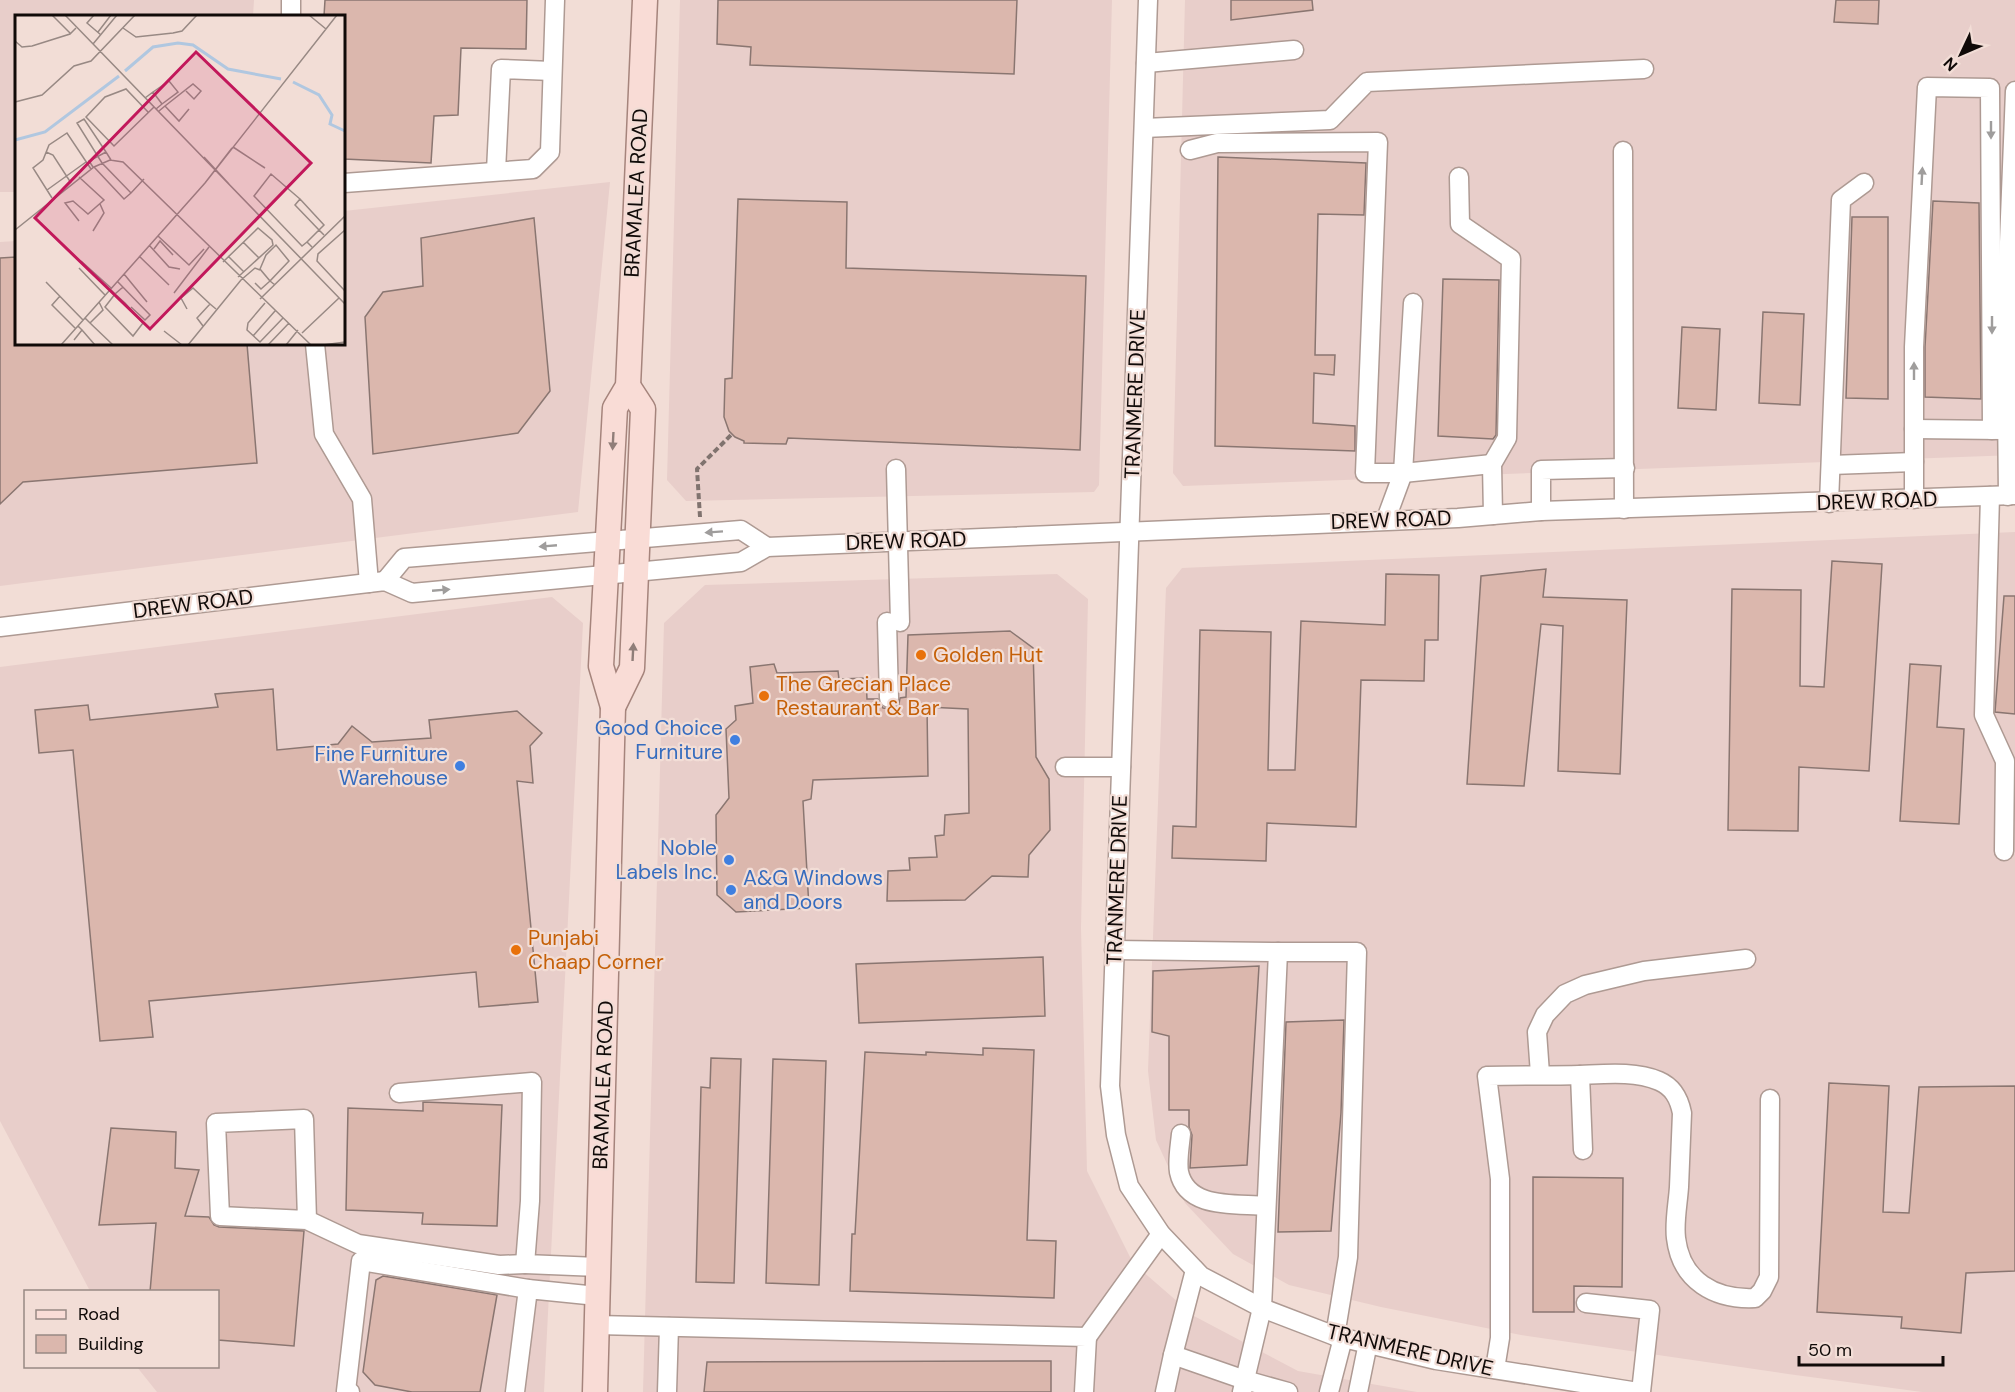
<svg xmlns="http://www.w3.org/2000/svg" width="2015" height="1392" font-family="'DM Sans',sans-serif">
<rect width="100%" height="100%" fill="#f2ddd6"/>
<g fill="#e8ceca">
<polygon points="0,0 254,0 253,16 16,16 16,192 0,192"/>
<polygon points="680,0 1112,0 1099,485 1094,492 686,501 667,480"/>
<polygon points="1185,0 2015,0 2015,455 1183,486 1173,473"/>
<polygon points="610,182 578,512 0,586 0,242 16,241 16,344 344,344 344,211"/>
<polygon points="2015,532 2015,1392 1922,1392 1788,1374 1521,1335 1381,1307 1289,1285 1233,1254 1185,1203 1156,1140 1148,1071 1166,588 1182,568"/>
<polygon points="1057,574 1088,599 1081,928 1087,1171 1133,1263 1194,1316 1298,1371 1417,1392 643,1392 664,623 705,585"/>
<polygon points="552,597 583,623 544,1392 157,1392 137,1367 218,1366 218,1292 90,1291 0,1121 0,667"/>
</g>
<g fill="#dbb7ad" stroke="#8a7671" stroke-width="1.5">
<polygon points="325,0 527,0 526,49 461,48 458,115 434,116 431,163 344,159 344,16 324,16"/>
<polygon points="718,0 1017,0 1014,74 750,65 751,47 717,44"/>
<polygon points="1231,0 1312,0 1313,10 1231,20"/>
<polygon points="1836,0 1879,0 1878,24 1834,22"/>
<polygon points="1218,157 1366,163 1364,215 1318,214 1315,355 1335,355 1334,375 1314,373 1313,423 1355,426 1355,451 1215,446"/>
<polygon points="738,199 847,202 846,268 1086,276 1080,450 788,438 786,444 744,443 744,441 735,437 729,431 724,417 725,379 732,378"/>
<polygon points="1933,201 1979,203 1981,399 1925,397 1925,347"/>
<polygon points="1852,217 1888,217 1888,399 1846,398"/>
<polygon points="534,218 550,391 518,433 373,454 365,317 383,292 423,286 421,238"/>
<polygon points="16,257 16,344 247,344 257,463 23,482 0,504 0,258"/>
<polygon points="1443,279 1499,280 1496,435 1493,439 1438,436"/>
<polygon points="1763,312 1804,314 1800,405 1759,403"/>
<polygon points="1682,327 1720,329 1716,410 1678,408"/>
<polygon points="1832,561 1882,564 1869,771 1799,767 1798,831 1728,830 1732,589 1801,590 1800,686 1824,687"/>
<polygon points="1546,569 1543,597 1627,600 1620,774 1558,771 1563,626 1541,624 1524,786 1467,784 1481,576"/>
<polygon points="1386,574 1439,575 1438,640 1425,640 1424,681 1361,680 1356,827 1267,823 1266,861 1172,858 1173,826 1196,827 1200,630 1271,632 1268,770 1295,770 1301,621 1385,625"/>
<polygon points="2004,596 2015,596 2015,714 1995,712"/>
<polygon points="1010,631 1033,648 1036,757 1049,779 1050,830 1029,855 1028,877 992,876 965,900 887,901 888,871 910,870 909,858 937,857 935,836 944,835 945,815 969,813 968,709 927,707 928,776 813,780 811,799 803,801 809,908 736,912 717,895 716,815 729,798 726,729 736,720 735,706 753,703 750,667 774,664 777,673 838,671 839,679 866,678 867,699 878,699 883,708 890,709 899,704 900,698 906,697 908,635"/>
<polygon points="1910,664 1941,666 1937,727 1964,729 1959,824 1900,821"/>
<polygon points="273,689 277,750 338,744 352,726 372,742 431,738 429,720 517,711 542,733 530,746 533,783 517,781 538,1002 479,1007 476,972 149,1001 153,1037 100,1041 73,750 39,753 35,710 88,705 90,720 218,707 215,694"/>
<polygon points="1043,957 1045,1016 859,1023 856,964"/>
<polygon points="1259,966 1247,1165 1190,1168 1192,1135 1189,1127 1189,1110 1169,1110 1169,1036 1152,1032 1153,971"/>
<polygon points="1344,1020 1341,1113 1331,1231 1278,1232 1286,1022"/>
<polygon points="983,1048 1034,1050 1027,1240 1056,1241 1054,1298 850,1291 852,1234 855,1234 865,1052 926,1055 926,1052 983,1055"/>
<polygon points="711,1058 741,1059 734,1283 696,1282 701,1087 710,1088"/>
<polygon points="773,1059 826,1061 819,1285 766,1283"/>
<polygon points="1829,1083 1889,1086 1883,1212 1909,1213 1919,1087 2015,1086 2015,1271 1966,1273 1961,1333 1901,1328 1902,1317 1817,1312"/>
<polygon points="423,1102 502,1105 497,1226 422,1224 423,1213 346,1210 348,1108 423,1111"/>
<polygon points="111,1128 176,1132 175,1168 199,1170 185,1216 209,1217 214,1225 219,1227 304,1231 294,1346 218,1340 218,1292 150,1292 156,1223 99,1225"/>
<polygon points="1533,1177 1623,1178 1622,1287 1574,1286 1574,1312 1533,1312"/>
<polygon points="383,1276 497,1295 480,1392 412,1392 375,1385 363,1372 376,1280"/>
<polygon points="1051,1361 1051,1392 704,1392 707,1362"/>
</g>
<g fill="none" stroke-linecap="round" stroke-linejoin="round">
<defs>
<g id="minor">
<polyline points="1148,0 1110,1086 1116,1135 1129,1186 1161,1234 1201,1276 1262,1308 1335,1336 1436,1360 1638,1392"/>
<polyline points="291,16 291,0"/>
<polyline points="1146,63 1294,50"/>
<polyline points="1144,128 1330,120 1367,82 1644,69"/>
<polyline points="1190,150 1217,143 1378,142 1365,473 1403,473 1386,519"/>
<polyline points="1623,151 1624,509"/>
<polyline points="496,171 501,69 552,71"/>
<polyline points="1459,177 1460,224 1511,259 1507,438 1492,464 1493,515"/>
<polyline points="344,183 533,169 550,152 555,0"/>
<polyline points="1413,303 1403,473 1492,464"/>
<polyline points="315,344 324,434 362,499 369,583"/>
<polyline points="1914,429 2002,430"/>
<polyline points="1831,465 1914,462"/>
<polyline points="896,469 900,622"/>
<polyline points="1990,496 1984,715 2005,761 2004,851"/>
<polyline points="2008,496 2006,318 2015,91"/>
<polyline points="1914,499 1914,347 1927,87 1990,88 1992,430"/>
<polyline points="1829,503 1841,200 1864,183"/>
<polyline points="1541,511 1541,470 1625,468"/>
<polyline points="385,581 404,558 741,530 767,547"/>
<polyline points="887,622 889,698"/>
<polyline points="0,627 385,581 412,593 741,562 767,547 1458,518 1541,511 2015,495"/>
<polyline points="1065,767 1121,767"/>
<polyline points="1114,950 1278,952 1262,1308 1242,1392"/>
<polyline points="1278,952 1357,952 1348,1257 1335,1336"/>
<polyline points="1540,1074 1537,1032 1545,1015 1565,994 1585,985 1644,971 1746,959"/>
<polyline points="1580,1075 1583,1150"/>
<polyline points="399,1093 532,1082 530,1201 525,1264 598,1267"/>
<path d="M1181,1134C1180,1145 1177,1161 1179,1172C1187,1210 1236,1203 1266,1206"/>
<polyline points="307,1220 304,1119 216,1123 220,1216 307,1220 358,1244 499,1265 525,1264"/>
<polyline points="1195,1270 1173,1355 1245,1380 1288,1392"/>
<polyline points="1586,1303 1650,1310 1641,1392"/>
<polyline points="597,1325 1087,1337 1084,1392"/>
<polyline points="1087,1337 1161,1234"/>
<path d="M1495,1369L1500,1338V1179L1487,1076C1518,1075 1549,1076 1580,1075C1606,1074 1635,1071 1659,1081C1673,1087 1679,1098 1682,1113C1681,1138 1680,1162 1679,1187C1678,1203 1674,1222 1676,1238C1681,1281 1715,1300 1755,1298L1762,1291L1769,1277L1770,1099"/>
<polyline points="350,1392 346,1391 361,1261 528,1289"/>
<polyline points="515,1392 528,1289 597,1296"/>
<polyline points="667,1392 669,1327"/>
<polyline points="1165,1392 1173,1355"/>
<polyline points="1329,1392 1343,1338"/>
<polyline points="1358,1392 1368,1343"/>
</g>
<g id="major">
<polyline points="613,707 632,668 643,409 628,386"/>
<polyline points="595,1392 613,707 601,666 615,408 628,386 645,0"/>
</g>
</defs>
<use href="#minor" stroke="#ae9a93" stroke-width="21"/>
<use href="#major" stroke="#a5847c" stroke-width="27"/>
<polyline stroke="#80736f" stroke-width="4" stroke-dasharray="6 3" stroke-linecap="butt" points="700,517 697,469 731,435"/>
<use href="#minor" stroke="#fff" stroke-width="18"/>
<use href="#major" stroke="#f9dcd6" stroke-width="24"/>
</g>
<defs><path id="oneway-solid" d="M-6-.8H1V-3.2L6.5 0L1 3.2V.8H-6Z" transform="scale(1.5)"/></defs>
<g fill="#9f9d9c">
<use href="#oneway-solid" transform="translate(1991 130) rotate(90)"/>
<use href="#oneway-solid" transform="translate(1922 176) rotate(-87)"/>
<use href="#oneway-solid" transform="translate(1992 325) rotate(90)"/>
<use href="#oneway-solid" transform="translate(1914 371) rotate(-90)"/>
<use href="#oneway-solid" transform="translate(714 532) rotate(176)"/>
<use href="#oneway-solid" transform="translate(548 546) rotate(175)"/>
<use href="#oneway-solid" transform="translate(441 590) rotate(-5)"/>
</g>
<g fill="#907e79">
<use href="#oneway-solid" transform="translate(613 441) rotate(93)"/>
<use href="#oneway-solid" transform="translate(633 652) rotate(-87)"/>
</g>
<g fill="#e8710a" stroke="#f2ddd6" stroke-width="2">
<circle cx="921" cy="655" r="6"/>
<circle cx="764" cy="696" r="6"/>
<circle cx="516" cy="950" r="6"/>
</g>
<g fill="#3f7fe0" stroke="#f2ddd6" stroke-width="2">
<circle cx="735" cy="740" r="6"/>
<circle cx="460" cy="766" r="6"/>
<circle cx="729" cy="860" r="6"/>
<circle cx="731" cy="890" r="6"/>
</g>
<g text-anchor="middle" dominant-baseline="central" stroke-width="4.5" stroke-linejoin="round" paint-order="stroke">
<g font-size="21" fill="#100a08" stroke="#f2ddd6">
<text transform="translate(636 193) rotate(-87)">BRAMALEA ROAD</text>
<text transform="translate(1135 394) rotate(-88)">TRANMERE DRIVE</text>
<text transform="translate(1877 501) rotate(-2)">DREW ROAD</text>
<text transform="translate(1391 520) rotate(-2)">DREW ROAD</text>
<text transform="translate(906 541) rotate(-2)">DREW ROAD</text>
<text transform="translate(193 604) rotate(-7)">DREW ROAD</text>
<text transform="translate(1117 880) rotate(-88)">TRANMERE DRIVE</text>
<text transform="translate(603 1085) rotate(-88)">BRAMALEA ROAD</text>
<text transform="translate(1410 1350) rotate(13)">TRANMERE DRIVE</text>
</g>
<g font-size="21" fill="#c56008" stroke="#f2ddd6" text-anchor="start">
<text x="933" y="655">Golden Hut</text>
<text x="776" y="684">The Grecian Place<tspan x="776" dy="24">Restaurant &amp; Bar</tspan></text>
<text x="528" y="938">Punjabi<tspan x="528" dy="24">Chaap Corner</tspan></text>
</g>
<g font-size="21" fill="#366cbe" stroke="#f2ddd6" text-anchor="end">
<text x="723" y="728">Good Choice<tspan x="723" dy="24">Furniture</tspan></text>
<text x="448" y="754">Fine Furniture<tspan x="448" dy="24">Warehouse</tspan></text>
<text x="717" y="848">Noble<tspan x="717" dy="24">Labels Inc.</tspan></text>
<text x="743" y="878" text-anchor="start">A&amp;G Windows<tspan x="743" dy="24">and Doors</tspan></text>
</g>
</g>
<g transform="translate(15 15)">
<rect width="330" height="330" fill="#f2ddd6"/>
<path fill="none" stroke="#b0c7e0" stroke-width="3" d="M110,56L138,32L163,28L178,30L213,54L266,64M278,67L304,80L317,100L315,109L330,116M0,125L30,117L104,61"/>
<path fill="none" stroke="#988984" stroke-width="1.5" d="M37,0L55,18M50,0L330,289M79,0L72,8L86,20M294,0L311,14M108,13L121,22L158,18L167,16L182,0M83,17L96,0M0,26L7,32L17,31L55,19L61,13M78,29L102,0M138,77L154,66L163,77L147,89M130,83L138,77L147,89L141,94M0,87L27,80L59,51L76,46L120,0M150,91L178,69L186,76L179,84L171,76M144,96L150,91L164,106L174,94M133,97L111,74L90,82L71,102L99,131L139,92M218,132L250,153M31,137L38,140L56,168M91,137L69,104L62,108L87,148L116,178L129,164M189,142L214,169M78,152L74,146L91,137L96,145M79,152L109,184L116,178M64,162L89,185L73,199L58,186L50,188L64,206M190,168L217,133M32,175L71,147M37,183L18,153L28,145L34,130L52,118L76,154M285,184L309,210L304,215L309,220M0,215L79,152L95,145L108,147L296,330M330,215L303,239L302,246L330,276M78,216L89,198L85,189M143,221L174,250L189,234M228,227L244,243M292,227L287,231L239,181L256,159L285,184L280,190L304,215L292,227L297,232M134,230L154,252L165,254M139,234L145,226L158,240M124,241L154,270M213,241L229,257M66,246L96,273M208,247L243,213L257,225L258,230L223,262M64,253L90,280M109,259L132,287M102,266L135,300L130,305L116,292M31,267L68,305M240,268L246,274L255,266L245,254L251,240L261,230L274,246L255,266L260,270M95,274L100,279L110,288L128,308L118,321L90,292L100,279L108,272M159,278L194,232M45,281L37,290L60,313M245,284L330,201M250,288L233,308L232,315L245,327L268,303M172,294L166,283L178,273L195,289M70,303L75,308L88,295L84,287M75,308L98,330M188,311L182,303L195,289L201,294M67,315L80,330M149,316L167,330M287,318L324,283M238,321L260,296M59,325L67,315L63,311M46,330L190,168L322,0M173,330L226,265L240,253L245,255M253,330L274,308M271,330L283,315M308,330L330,327"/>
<path fill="#c2185b" fill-opacity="0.15" stroke="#c2185b" stroke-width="3" d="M181,37L296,148L135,314L20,203Z"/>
<rect width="330" height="330" fill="none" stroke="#100a08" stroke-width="3"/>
</g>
<rect x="24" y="1290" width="195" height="78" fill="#f2ddd6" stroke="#988984" stroke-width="1.5"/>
<rect x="36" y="1310" width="30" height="9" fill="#f9dcd6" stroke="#988984" stroke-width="1.5"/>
<text x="78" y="1320" font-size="18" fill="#100a08">Road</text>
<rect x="36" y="1335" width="30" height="18" fill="#dbb7ad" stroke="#988984" stroke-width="1.5"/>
<text x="78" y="1350" font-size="18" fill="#100a08">Building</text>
<g transform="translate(1961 54) rotate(226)" stroke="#f2ddd6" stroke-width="4.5" paint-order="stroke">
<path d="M0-4.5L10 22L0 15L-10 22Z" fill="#100a08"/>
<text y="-9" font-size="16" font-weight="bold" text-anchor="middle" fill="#100a08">N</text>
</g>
<path d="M1799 1356v9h144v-9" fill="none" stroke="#100a08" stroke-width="3"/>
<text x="1808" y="1356" font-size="18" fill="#100a08" stroke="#f2ddd6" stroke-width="4.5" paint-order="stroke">50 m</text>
</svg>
